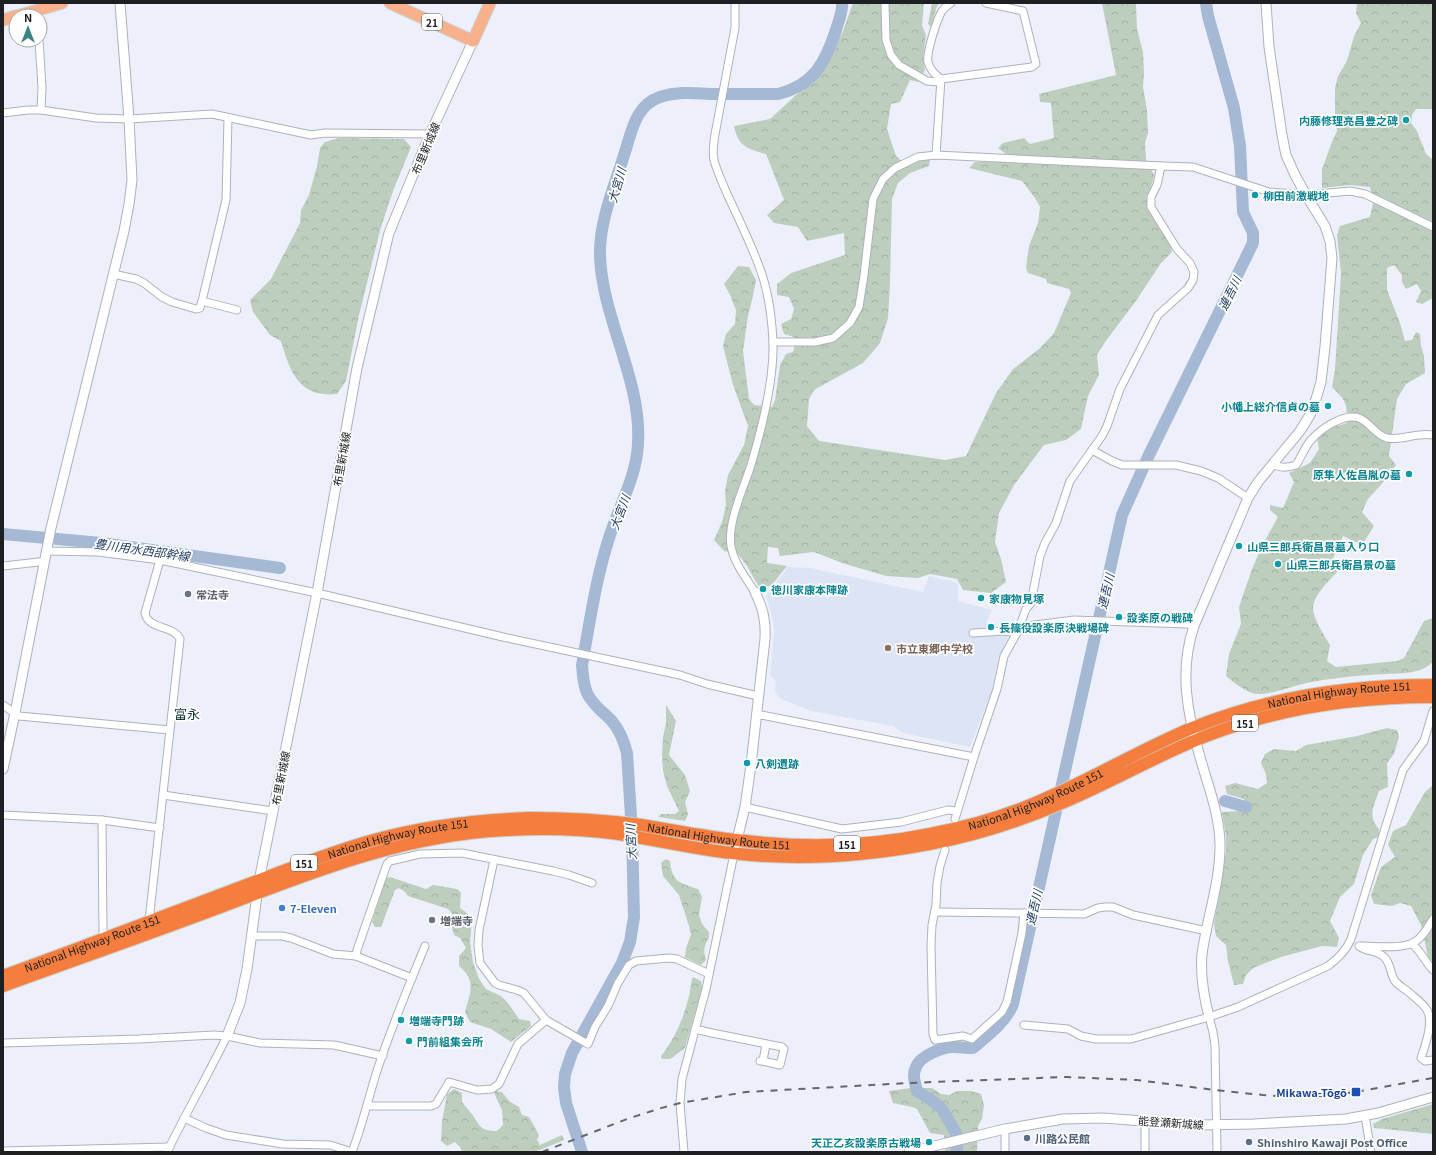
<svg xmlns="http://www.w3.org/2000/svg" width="1436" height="1155" font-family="Georgia,'Noto Sans JP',serif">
<defs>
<pattern id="forest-crowns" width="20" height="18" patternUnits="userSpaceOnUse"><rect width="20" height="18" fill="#becebe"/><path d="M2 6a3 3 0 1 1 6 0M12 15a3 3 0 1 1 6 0" fill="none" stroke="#a3b0a3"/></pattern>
</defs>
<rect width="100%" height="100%" fill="#edf0fb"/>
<polygon fill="#dde4f5" points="788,567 810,568 923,592 929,576 958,583 958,601 992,610 987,620 987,634 1003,633 1009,638 998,658 992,690 970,747 903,733 893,726 811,711 781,699 775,692 776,680 770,676 774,632 773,621 766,596"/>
<g fill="url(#forest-crowns)">
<path d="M853,3H924L922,25L926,35L923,58L925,70L918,82L910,80L900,102L891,104L887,129L896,156L907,166L921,160L930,159L929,166L910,173L898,183L892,199L890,284L888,318L880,343L863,363L814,390L809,399L807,426L819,441L945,460L966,456L996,393L1013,369L1040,348L1054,333L1071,293L1069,289L1047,283L1046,279L1028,273L1026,268L1029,246L1038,223L1040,207L1035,198L1022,181L969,168L975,162H1003L1006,154L998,148L1003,143L1024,138L1030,144L1054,138L1051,103L1040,102L1039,94L1116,75L1102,3H1136L1137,29L1143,52L1144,72L1143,87L1147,110L1148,133L1145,143L1146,159L1154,175L1149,197L1169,240L1172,252L1161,263L1136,301L1105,342L1097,355L1099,375L1088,396L1081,429L1066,440L1044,445L1014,485L999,513L995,542L1001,559L1006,582L991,593L963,590L957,579L930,574L918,578L886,576L842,563L814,552L780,556L778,548L768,547L767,563L787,566L771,586L759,587L747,566L738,554L724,551L714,540L722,522L726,505L725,491L728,475L744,445L748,426L733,385L723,346L726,334L735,324L736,310L730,295L724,284L738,266L749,267L756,280L753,296L748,316L743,351L749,399L754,405L772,407L775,400L780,365L786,354L793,352L794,349V337L784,334L781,324L791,319L794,309L789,297L777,295V284L791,273L845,255L844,233L807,241L798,227L774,223L767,215L784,200L766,154C747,149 738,146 734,126L770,119L824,69L843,31Z"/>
<polygon points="932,3 941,3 937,6 931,27 928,24"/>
<path d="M1357,3H1433V109H1416L1412,115L1411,123L1417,131L1426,154L1433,160V298L1422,304L1416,302L1421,291L1417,284L1406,289L1402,282V275L1394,265L1387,268V290L1400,323L1405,341L1412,340L1416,332L1420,334L1421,346L1424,356L1425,373L1406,384L1397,399L1389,456L1396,465L1388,477L1368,499L1362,512L1374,526L1362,545L1343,536L1333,558L1337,572C1306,605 1307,607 1330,645L1327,661L1336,667L1397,661L1404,658L1424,621L1433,618V662C1420,674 1404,673 1387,674C1359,675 1330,678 1302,684C1291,687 1271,694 1260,694C1248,695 1235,683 1226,676L1229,654L1241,624L1239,607L1252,569L1263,544L1278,517L1270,510V505L1283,508L1294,482L1289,473L1310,463L1319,449L1317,438L1334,427L1347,423C1347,402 1346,401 1332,387L1335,369L1341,273L1337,235L1340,226L1370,217L1373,203L1370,187L1349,185L1322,188V169L1332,142L1337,131L1335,116V88L1338,76L1347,61L1354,36L1361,23L1356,13Z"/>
<path d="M339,138L404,139L411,147L393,191L381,227L359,315L346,381L337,394C299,398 290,372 281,341L270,335L253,312L250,300L271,279L300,223L301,210L309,195L317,166L320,148L325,142Z"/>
<polygon points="666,705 676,721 669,755 685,775 690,791 685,802 688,814 685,821 658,817 661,814 675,814 679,811 667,786 663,771 662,754 663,737 666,723"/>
<path d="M1387,728L1397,730L1399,737L1394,754L1387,763L1388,787L1379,791C1374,806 1367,816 1379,829V837L1373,839L1363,855L1354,884L1340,897L1330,921L1339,938L1337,947L1322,946L1281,957L1253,968L1246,975L1243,984L1234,985L1228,961L1226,945L1216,936L1214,924L1226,852V837L1222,812L1241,811L1249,806L1244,799L1227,794L1225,786L1235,783L1258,789L1267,783L1266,774L1261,763L1265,754L1274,749L1296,751L1306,745L1357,736Z"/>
<polygon points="1433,785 1433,962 1428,957 1421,925 1411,906 1400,903 1392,906 1374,904 1371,895 1381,867 1395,857 1388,845 1393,831 1406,825 1425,792"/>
<path d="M666,859L670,861C672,882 680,883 698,889L702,897L699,915L702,924L709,932V938C704,945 703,951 706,960L701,965L685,957L686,948L691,935L689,926L679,895L663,876L661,863Z"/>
<path d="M390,877L426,889L433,885L457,889L461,893L460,908L467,913L472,921L470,942L473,962L479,979L486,989L501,996L508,1003L519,1019L530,1021L531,1026L511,1042L491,1029L470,1022L465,1012C470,992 477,981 459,966V956L466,948L460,938L454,935L452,928L453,915L448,909L408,896L405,892L399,888L395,890L381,927H375L372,922L386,878Z"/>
<path d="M693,977L701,981L702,988L685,1048L670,1059H662L661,1056C675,1039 684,1017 689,996C691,990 690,983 693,977Z"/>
<polygon points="910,1088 932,1088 941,1094 949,1095 957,1091 971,1091 981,1094 984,1105 982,1119 978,1126 977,1152 945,1152 944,1135 930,1133 917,1109 912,1107 893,1103 889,1091"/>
<path d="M454,1089L462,1093V1102C465,1106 468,1109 471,1113C480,1124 478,1131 497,1131L503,1125L502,1110L495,1095V1091L502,1092L509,1101L519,1107L522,1115L529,1117L539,1135L537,1140L540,1145L562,1135L564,1140L540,1150L532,1152H462L460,1147L455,1142L447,1146L441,1141L442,1122L447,1094Z"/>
<polygon points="1433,1104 1433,1134 1374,1128 1373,1124 1382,1119"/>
</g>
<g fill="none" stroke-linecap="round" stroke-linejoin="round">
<g stroke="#a5b9d5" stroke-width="12">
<polyline points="3,534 101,543 280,568"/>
<polyline points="1225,801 1246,807"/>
<path d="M582,1152L566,1103L564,1087L565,1074L572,1053L622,963L630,942L634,917L632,832L627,753C624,741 620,730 611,720C603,712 594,706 588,695C583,686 583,675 582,665C590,621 596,577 610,535C620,504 637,475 638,443C642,381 602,318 600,256C599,221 615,185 625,152C632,130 636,105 660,97C677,91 695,93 713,94C735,94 756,94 778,94C814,85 825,63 836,30C838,22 843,12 842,3"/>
<path d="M957,1152L956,1133L942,1109L934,1102L917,1091C915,1083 912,1075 916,1067C920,1056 942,1047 954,1047C960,1047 966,1048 973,1048C987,1036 1006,1022 1013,1004L1122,515L1148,457L1253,243V233L1243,212L1240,146L1234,108L1208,16L1206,3"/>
</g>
<defs>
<g id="street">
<path d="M735,3V28L716,129C714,139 712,150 714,160C717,172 723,184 728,196C739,219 750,242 759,266C768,289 772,318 773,343C774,382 762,428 751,465C744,487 727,523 731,546C734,563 746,578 755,592"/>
<polyline points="885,3 886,40 891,55 899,65 927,81 940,82"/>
<polyline points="39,40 42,88 41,110 96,118 129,119 212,114 311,135 325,133 430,134"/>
<path d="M941,79C935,74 930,70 928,62C926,53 937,19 942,11C944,8 948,5 951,3"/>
<polyline points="3,113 28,110 41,110"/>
<polyline points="936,155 941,79 1032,67 1036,64 1023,11 986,3"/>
<polyline points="113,274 136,279 144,283 162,297 172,302 196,309 200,308 202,301 237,310"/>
<polyline points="202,301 226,200 228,118"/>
<polyline points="773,342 815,342 833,338 850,323 859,307 864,275 873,199 883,179 895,168 918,157 936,155 1161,166 1193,167 1269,192 1306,195 1350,191 1365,194 1433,227"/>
<polyline points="1092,450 1112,461 1122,465 1176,465 1201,471 1218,478 1248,498"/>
<path d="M1272,464C1281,468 1286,468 1296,465C1302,456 1305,446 1312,439C1322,428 1344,413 1359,418C1370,422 1375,435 1387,438C1402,441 1417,432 1433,435"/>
<polyline points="46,551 98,552 160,560 317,593 503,637 680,675 707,684 758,696"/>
<polyline points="3,566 39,562 44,562"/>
<polyline points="1020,625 1027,626 1074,620 1187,624 1194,626"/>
<polyline points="973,633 1004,631 1017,633"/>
<polyline points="3,705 19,716 170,730"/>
<polyline points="756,714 974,757"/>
<polyline points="163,795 273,811"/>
<polyline points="745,807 842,829 901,822 948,810 957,811"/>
<polyline points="3,815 102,820 160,828"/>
<polyline points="955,819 974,757 997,689 1004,656 1018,631 1026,609 1031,603 1040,556 1045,543 1056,523 1070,481 1102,436 1107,426 1120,389 1158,315 1188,288 1193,280 1194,272 1190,263 1177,249 1151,207 1151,197 1157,185 1161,166"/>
<polyline points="102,820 103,935 107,939"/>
<polyline points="945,850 940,866 937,883 936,905 932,925 931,946 933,1034 935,1040 963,1036 972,1039 1002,1012 1007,1002 1022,933 1024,913"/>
<polyline points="494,860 479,930 478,945 480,963 495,983 499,985 517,990 524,993 546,1020 586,1043 588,1044 595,1027 608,1006 618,983 629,965 636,961 669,958 677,959 709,974"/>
<polyline points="935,912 1084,914 1098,908 1105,907 1113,907 1133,915 1207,931"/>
<path d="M149,921L180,639C174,625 148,630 145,613L160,560"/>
<polyline points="251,935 256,936 282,936 291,938 333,954 356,956 412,978"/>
<path d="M1412,944C1421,951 1425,962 1433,970"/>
<path d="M1359,946C1366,952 1377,950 1384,957C1391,963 1390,974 1395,981C1400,987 1407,990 1412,995C1418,1000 1423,1004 1427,1010C1434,1022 1425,1046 1421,1058L1425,1061L1433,1060"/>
<path d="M1361,946C1376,946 1404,950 1416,941C1424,936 1428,927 1433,919"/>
<polyline points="356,956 357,950 387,864 390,861 420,854 462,853 553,871 569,875 592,883"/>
<polyline points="1209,1017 1213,1032 1215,1046 1217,1152"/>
<path d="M1024,1025L1068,1029L1081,1036L1096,1039H1131L1209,1017L1238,1007L1328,966C1338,958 1346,951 1351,939L1403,770L1424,741L1433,711"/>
<polyline points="695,1029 712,1033 782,1047 784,1049 780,1065 763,1061"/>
<polyline points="3,1043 139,1039 214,1035 227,1036 260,1043 334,1045 383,1056"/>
<polyline points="760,1061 763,1061 766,1044"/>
<polyline points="368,1106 431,1106 436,1104 449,1082 477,1090 492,1089 499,1084 518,1044 546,1020"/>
<polyline points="1365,1116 1371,1152"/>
<polyline points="184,1118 206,1128 226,1135 283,1144 330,1145 352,1152"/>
<polyline points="1145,1121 1145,1152"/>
<polyline points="3,1151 170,1147"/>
<path d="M167,1152C186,1113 208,1075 227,1036"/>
<path d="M352,1152C362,1126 368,1100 376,1074C390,1030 408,988 425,946"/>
<polyline points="684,1152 680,1103 682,1079 706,989 734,854"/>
<polyline points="1005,1152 1005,1129"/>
</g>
<g id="secondary">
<polyline points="3,769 15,713 51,528 124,231 129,204 132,180 129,119 120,3"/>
<path d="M736,844L745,807L751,765L765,639C766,621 763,608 755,592"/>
<path d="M1209,1017C1204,997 1200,975 1202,954C1207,918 1220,883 1220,846C1220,815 1208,786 1200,757C1187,713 1179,670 1194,626L1248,498L1258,482L1300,431L1310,415L1316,399L1321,382L1325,347L1332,258L1330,241L1325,226L1306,195L1295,175L1286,155L1282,135L1269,47L1266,3"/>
<polyline points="227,1036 240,1003 247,969 259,881 317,593 357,368 389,233 430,134 473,41"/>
<polyline points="909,1152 1005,1129 1063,1119 1103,1118 1197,1125 1254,1124 1346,1119 1378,1113 1433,1097"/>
</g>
<g id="primary">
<polyline points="390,3 473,41 490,3"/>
<polyline points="17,16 62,3"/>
<polyline points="3,20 16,16"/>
</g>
<g id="highway">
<path id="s1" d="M3,976C83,947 161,917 241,887C285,871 329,852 374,840C424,826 478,820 529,818C566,818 604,820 641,825C673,830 705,837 737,840C800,848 867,847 930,834C971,826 1013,814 1051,796C1099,775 1144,748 1192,728C1268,697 1351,685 1433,685"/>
<path d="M3,986C80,958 158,931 234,902C322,868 412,834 507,830C544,828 582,829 619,834C663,841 707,852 751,855C811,860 870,855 929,844C978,835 1026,819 1071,799C1117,779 1160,754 1206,736C1278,708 1357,697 1433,697"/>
</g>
</defs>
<use href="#street" stroke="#aeb1bb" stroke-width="9"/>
<use href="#secondary" stroke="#aeb1bb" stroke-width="11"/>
<use href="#primary" stroke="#cdcece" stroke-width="13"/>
<use href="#highway" stroke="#cdcece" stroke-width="14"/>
<use href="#street" stroke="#fff" stroke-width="7"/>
<use href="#secondary" stroke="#fff" stroke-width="9"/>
<use href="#primary" stroke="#f9b18b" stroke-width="11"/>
<use href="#highway" stroke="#f57d3e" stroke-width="12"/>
<polyline stroke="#64666c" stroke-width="2" stroke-dasharray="7 7" stroke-linecap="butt" points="542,1152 627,1119 658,1109 680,1103 746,1092 908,1083 1066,1077 1137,1080 1215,1090 1263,1095 1295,1097 1321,1096 1356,1092 1433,1078"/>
</g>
<g fill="#0f9aa8" stroke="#fff" stroke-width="1.5">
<circle cx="1406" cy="120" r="4"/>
<circle cx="1255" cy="195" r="4"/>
<circle cx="1328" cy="406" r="4"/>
<circle cx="1409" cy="474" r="4"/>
<circle cx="1239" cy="546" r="4"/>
<circle cx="1278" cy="564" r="4"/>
<circle cx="763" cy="589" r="4"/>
<circle cx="981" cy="598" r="4"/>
<circle cx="1119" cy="617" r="4"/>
<circle cx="991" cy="627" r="4"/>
<circle cx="747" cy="763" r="4"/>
<circle cx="401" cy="1020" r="4"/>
<circle cx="409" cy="1041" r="4"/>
<circle cx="929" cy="1142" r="4"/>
</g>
<g fill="#6b7280" stroke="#fff" stroke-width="1.5">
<circle cx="188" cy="594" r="4"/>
<circle cx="432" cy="920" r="4"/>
</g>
<circle fill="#8d6e63" stroke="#fff" stroke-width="1.5" cx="888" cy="648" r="4"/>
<circle fill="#3f7fe0" stroke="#fff" stroke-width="1.5" cx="282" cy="908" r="4"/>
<rect fill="#1a4fb4" stroke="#fff" stroke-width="1.5" x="1351" y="1087" width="10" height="10" rx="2"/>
<g fill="#5c6f8a" stroke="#fff" stroke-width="1.5">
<circle cx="1027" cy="1138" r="4"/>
<circle cx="1249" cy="1142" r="4"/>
</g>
<g text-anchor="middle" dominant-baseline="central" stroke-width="3.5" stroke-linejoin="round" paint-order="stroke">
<g fill="#fff" stroke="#616264" stroke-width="1">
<rect x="422" y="14" width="20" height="16" rx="3"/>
<rect x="1232" y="715" width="26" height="16" rx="3"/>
<rect x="834" y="836" width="26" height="16" rx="3"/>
<rect x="291" y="855" width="26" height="16" rx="3"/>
</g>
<g font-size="10" font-weight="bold" fill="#1d1f22">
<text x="432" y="22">21</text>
<text x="1245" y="723">151</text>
<text x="847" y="844">151</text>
<text x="304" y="863">151</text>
</g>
<g font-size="11" font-weight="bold" fill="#0d838f" stroke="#fff" text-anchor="start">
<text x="1398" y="120" text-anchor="end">内藤修理亮昌豊之碑</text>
<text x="1263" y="195">柳田前激戦地</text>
<text x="1320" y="406" text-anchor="end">小幡上総介信貞の墓</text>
<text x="1401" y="474" text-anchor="end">原隼人佐昌胤の墓</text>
<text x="1247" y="546">山県三郎兵衛昌景墓入り口</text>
<text x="1286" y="564">山県三郎兵衛昌景の墓</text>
<text x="771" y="589">徳川家康本陣跡</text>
<text x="989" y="598">家康物見塚</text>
<text x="1127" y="617">設楽原の戦碑</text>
<text x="999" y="627">長篠役設楽原決戦場碑</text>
<text x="755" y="763">八剣遺跡</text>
<text x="409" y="1020">増端寺門跡</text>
<text x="417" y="1041">門前組集会所</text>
<text x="921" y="1142" text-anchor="end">天正乙亥設楽原古戦場</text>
</g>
<g font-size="11" fill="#1d1f22" stroke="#fff">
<text transform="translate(425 148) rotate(-67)">布里新城線</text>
<text transform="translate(341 459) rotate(-80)">布里新城線</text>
<text stroke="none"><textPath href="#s1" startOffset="1391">National Highway Route 151</textPath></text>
<text transform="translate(280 778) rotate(-79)">布里新城線</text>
<text stroke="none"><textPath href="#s1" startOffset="1067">National Highway Route 151</textPath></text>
<text stroke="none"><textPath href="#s1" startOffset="743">National Highway Route 151</textPath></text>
<text stroke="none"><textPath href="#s1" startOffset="419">National Highway Route 151</textPath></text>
<text stroke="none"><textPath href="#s1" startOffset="95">National Highway Route 151</textPath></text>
<text transform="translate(1171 1122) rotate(4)">能登瀬新城線</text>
</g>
<g font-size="11" font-weight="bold" fill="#5b616d" stroke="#fff" text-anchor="start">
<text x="196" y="594">常法寺</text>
<text x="440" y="920">増端寺</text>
</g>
<g font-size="11" font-weight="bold" fill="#785e54" stroke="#fff" text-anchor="start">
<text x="896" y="648">市立東郷中学校</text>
</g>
<g font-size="11" font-weight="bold" fill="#366cbe" stroke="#fff" text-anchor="start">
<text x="290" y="908">7-Eleven</text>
</g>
<g font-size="11" font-weight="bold" fill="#164399" stroke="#fff" text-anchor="end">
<text x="1347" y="1092">Mikawa-Tōgō</text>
</g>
<g font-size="11" font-weight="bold" fill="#4e5e75" stroke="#fff" text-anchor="start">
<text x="1035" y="1138">川路公民館</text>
<text x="1257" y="1142">Shinshiro Kawaji Post Office</text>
</g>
<g font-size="12" font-style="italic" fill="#1b375d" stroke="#fff">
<text transform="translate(616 185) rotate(-74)">大宮川</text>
<text transform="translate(1229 293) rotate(-64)">連吾川</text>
<text transform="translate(619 512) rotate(-69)">大宮川</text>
<text transform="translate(142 549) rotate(8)">豊川用水西部幹線</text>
<text transform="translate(1105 591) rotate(-77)">連吾川</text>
<text transform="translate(630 842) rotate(-93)">大宮川</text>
<text transform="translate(1033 907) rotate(-77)">連吾川</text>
</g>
<g font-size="13" fill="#153835" stroke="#fff">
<text x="187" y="713">富永</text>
</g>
</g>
<rect width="1436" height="1155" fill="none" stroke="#1d1f22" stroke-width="8"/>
<g transform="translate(28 28)"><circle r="19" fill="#ffffff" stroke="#a5a5a7"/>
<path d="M0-3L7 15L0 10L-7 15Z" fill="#3d847f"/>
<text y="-6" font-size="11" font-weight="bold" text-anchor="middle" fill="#1d1f22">N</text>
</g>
</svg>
